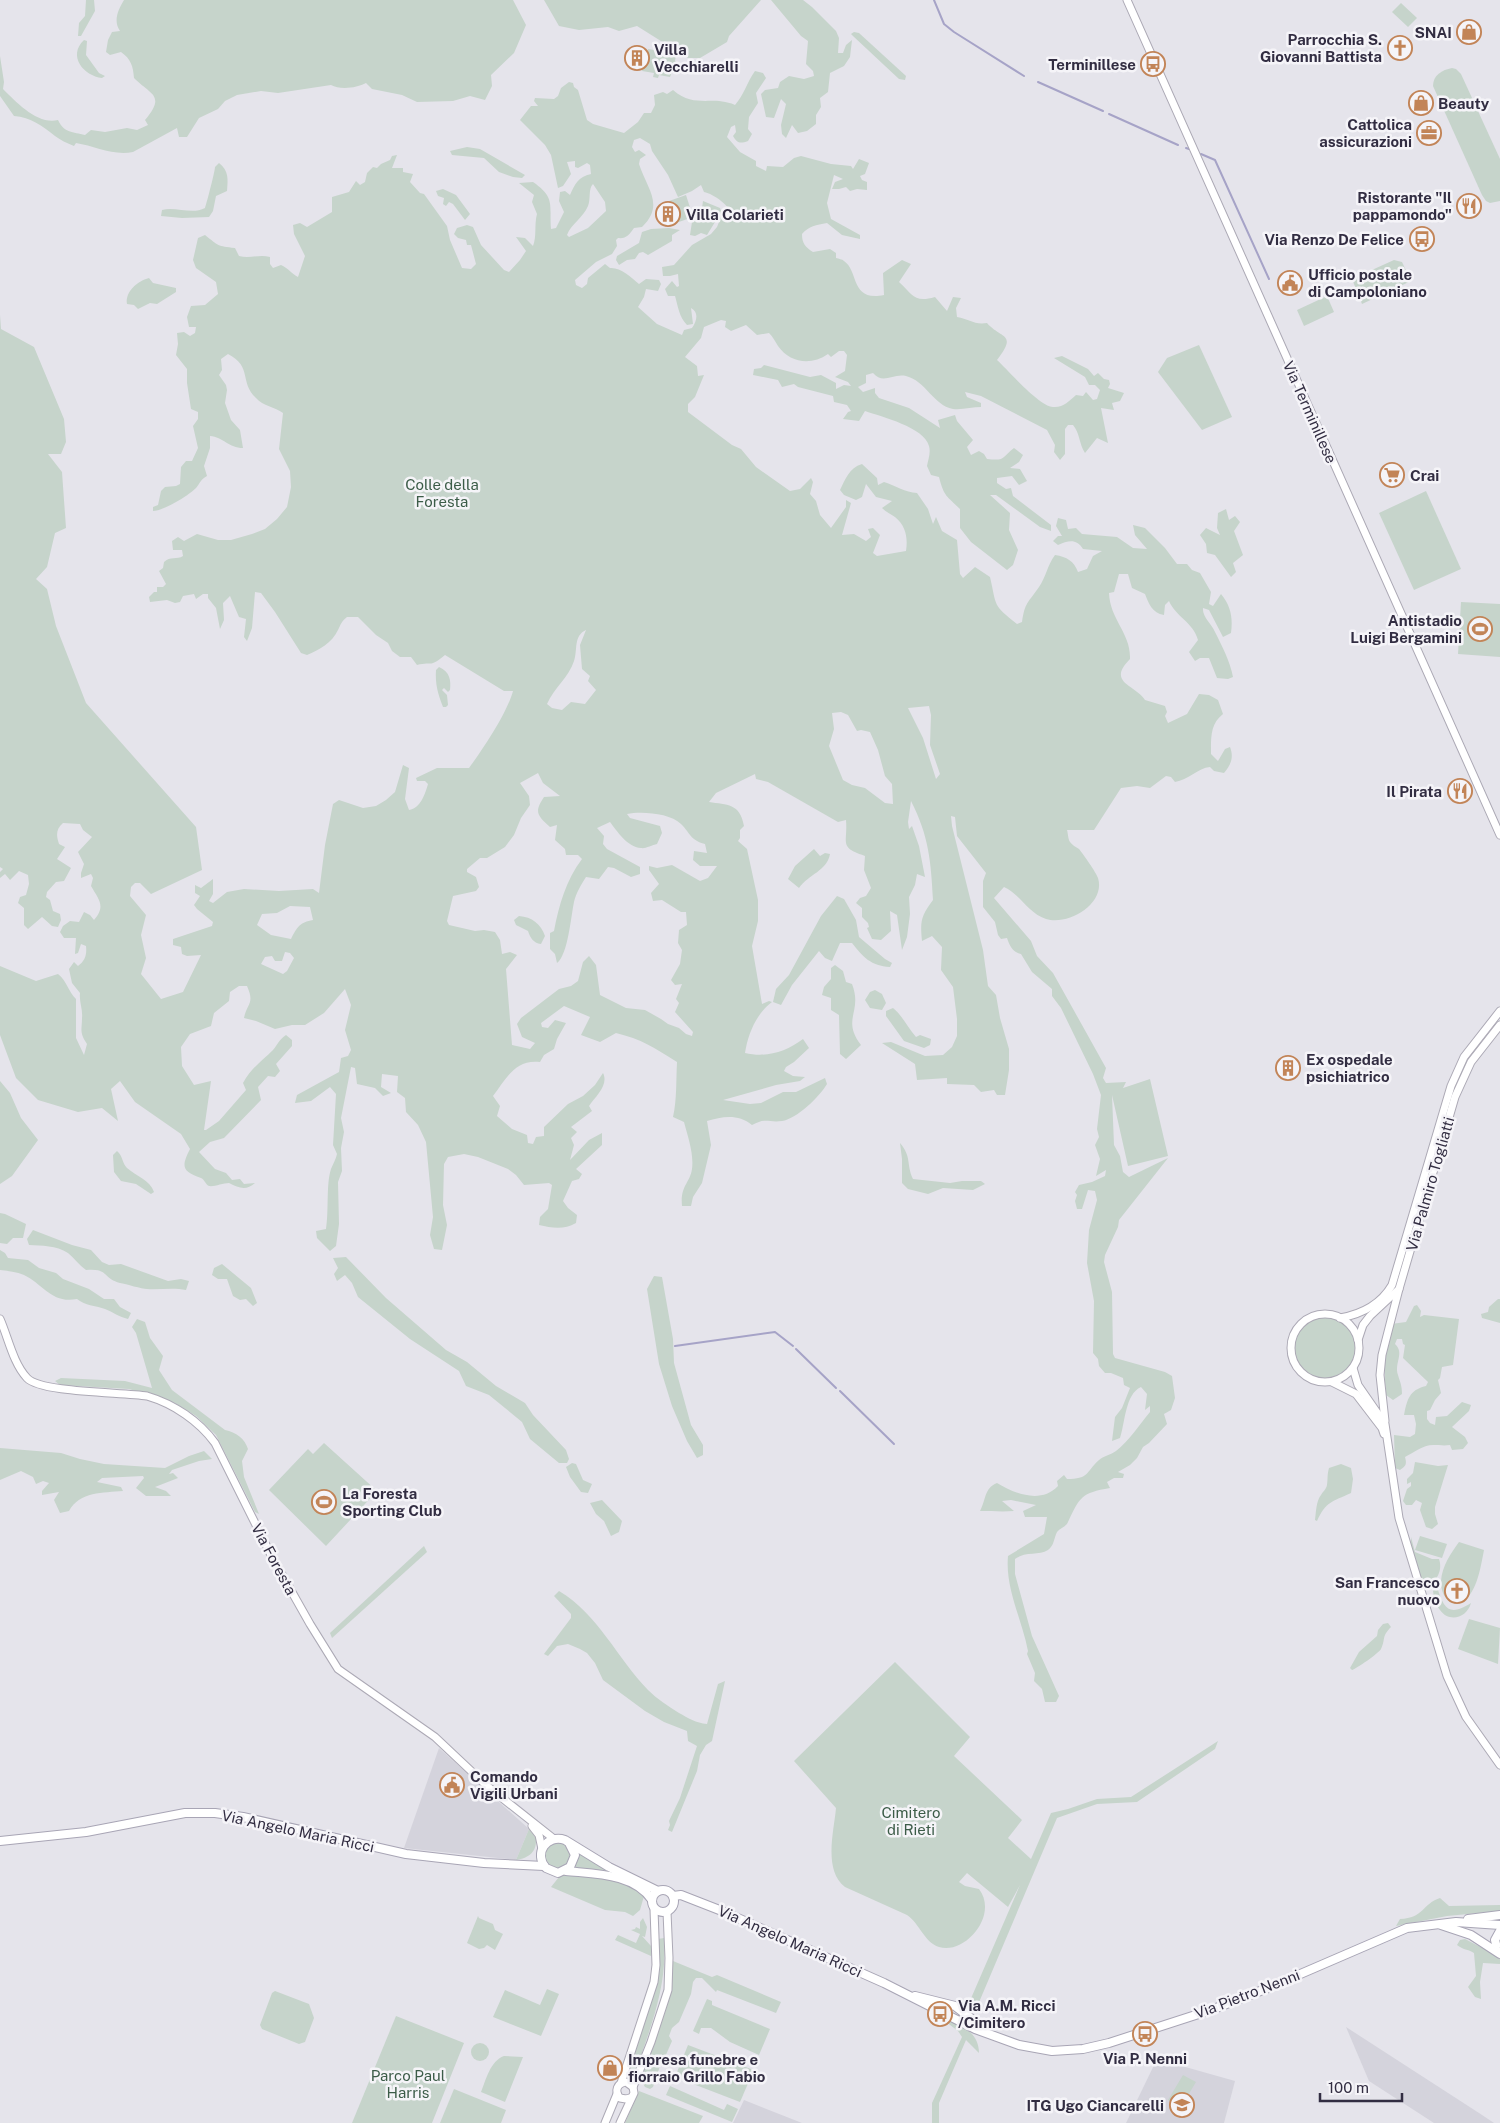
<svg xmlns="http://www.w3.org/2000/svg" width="1500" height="2123" font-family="'Public Sans',sans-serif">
<rect width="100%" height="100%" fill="#e5e4eb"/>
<g fill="#d4d3dc">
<polygon points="439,1748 529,1829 516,1860 404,1848"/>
<polygon points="1346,2027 1479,2113 1494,2123 1434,2123 1369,2081"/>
<polygon points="1157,2059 1235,2081 1224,2123 1126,2123"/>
<polygon points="744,2100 802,2123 733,2123"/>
</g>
<g fill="#c6d4cb" fill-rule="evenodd">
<polygon points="86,0 94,0 95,11 81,36 78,36 79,23 85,16"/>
<path d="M124,0H513L526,25L514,53L491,75L492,86L485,100L470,96L453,101L417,102L402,95L372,89L366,83C357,88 340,90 331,85L278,93L261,91L237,95L225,101L218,109L199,118L187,137H179L177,128L133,152C113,156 95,146 76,143L74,146C67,143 60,140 55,136C42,126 31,117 14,116L0,96V56L4,82L3,89C17,103 38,125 58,120C64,133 73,132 85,135L91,130L105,132L127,128L137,130L148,125L145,120C166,95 151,95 134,78C133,66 131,59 121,52L110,55L106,52L108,40L112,32L120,31C113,21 118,10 124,0Z"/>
<polygon points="544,0 761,0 729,36 727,42 700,58 688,58 637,26 619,31 608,27 579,30 559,26"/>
<polygon points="771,0 803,0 812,7 836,31 839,38 838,53 843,53 846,45 852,40 850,57 844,66 830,73 828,92 820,98 821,107 816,115 816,124 807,131 798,133 792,125 786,138 782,134 781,125 786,104 781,99 774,118 766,117 761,94 765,90 778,88 780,82 789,76 804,79 814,76 813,71 806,64 808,41 801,36"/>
<polygon points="1401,3 1417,18 1408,27 1392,12"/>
<polygon points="854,32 859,33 906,76 905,80 899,79 853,36 851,34"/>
<path d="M84,40L87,41L86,55L99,73L105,76L102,78C84,76 67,56 84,40Z"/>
<polygon points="661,48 666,49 665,52 676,55 675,61 680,65 679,71 672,72 670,77 659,75 658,78 653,77 654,73 642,71 648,49 660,51"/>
<path d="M1452,68L1456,69L1461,74L1500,159V201L1490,203L1486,201L1482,195L1433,86C1433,75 1442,70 1452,68Z"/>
<path d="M755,71L763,73L766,78L756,93L758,103L749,117L748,129L752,134L748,141C740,144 737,143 733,136L736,132L735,125L731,127L727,137L740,152L756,161V166L766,171L767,166L783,167L794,158L801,156L831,164L851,166L853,169L859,159L869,163L865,174L860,176L862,180L867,182V190L857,189L850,191L846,187L839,189H832L835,182L843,179L834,175L827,203L831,219L860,235V239L842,235L827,223C816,225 809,226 802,234C802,243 805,247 813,252L830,249L836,253V258C839,259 842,259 844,261C859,271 850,302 884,295L883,273L902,260L911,264L899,282C913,295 914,303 935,297L947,311L953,297L961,298L956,308L957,317C969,319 974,325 987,323C1001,339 1018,333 997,360C1009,371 1039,406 1053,407C1063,408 1069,401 1076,395L1083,396L1086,392L1093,400L1097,399L1100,390L1095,385H1089L1085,377L1054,358L1062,356L1088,369L1094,376L1098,373L1104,379L1109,380L1110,384L1108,388L1124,393L1120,401L1112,403L1114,410L1101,408L1108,443L1097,438L1085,453C1079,444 1080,433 1073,425H1068L1065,429V454L1060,460L1054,452L1055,445L1047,430L981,396L965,392L967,397L981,403V407C973,407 962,410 953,409C933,405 926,381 906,376C893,373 883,385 873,373L866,375V383L858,387L863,392L875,388V393L879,398L909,408L940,428L938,420L955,415L957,421L973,440L967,447L971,455L979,451L984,454L987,459C1006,461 1001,458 1014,448L1023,455L1019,462L1010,468L1020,469L1027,481L1019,485L1012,476L997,478V483L1006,489L1011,488L1013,496L1051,525V531L1040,527L996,495H990L1010,513L1009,530L1018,550L1013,565L1007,570L971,542L960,528V509C947,496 944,497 939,477L931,475L927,466C928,460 931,453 929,446C924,427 882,417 865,411L859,421L843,419L848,412L851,411L847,405L834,402L833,396L798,387L794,384L782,387L778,380L753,375L754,369L761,368L764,365L810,377L821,375L836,383V389L844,385L851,386L848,382L835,377L845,371L847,355L844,351H839L831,357L828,354C811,366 790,363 778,346C775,341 773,337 769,333L757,335L746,325L731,331L725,327L726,321L721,320L704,327L701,338L685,357L697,366L698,376L704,375L695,397L688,404V412L732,445L741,449L756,467L790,491L800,489L811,478L813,482L810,494L816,501L820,515L831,528L846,507V500L851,503L842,535L854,534L866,541L871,537L868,529L873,528L880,535L873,553L877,556L906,551C908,538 906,526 895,517C891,514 886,512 882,508L892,501L876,497L866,484L862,497L856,500L844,495L840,490C845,480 849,468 862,464L877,478L878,485L884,482C896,486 905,492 917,493L928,509L933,524L936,517L942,531L957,540L960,574L963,578L975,567L990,577C997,607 992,604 1017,624L1022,622C1025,602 1028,603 1039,587C1046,577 1047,566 1055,555C1067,557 1074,561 1078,572L1087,569L1093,556L1102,551L1083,549C1076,538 1068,541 1058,545L1053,541L1058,536H1062L1056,526L1058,518L1066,520L1068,529L1076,528L1082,534L1117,537L1133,548L1147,549L1135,535L1133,525L1145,528L1165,548L1177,564H1187L1192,570L1200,573L1211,592L1209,604L1213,606L1221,594C1231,606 1233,618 1231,633L1223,637L1209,610L1203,608C1202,617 1212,624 1215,632C1222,646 1230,661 1233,677L1228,679L1217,678L1209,658H1200L1195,661L1189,652L1198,640C1193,622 1176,617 1169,601L1165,605L1164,615C1152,613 1149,604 1145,594L1132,588L1128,574H1119L1114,592L1109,593C1110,620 1131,633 1130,659C1106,683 1136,685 1145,700L1165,706L1167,712L1165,716L1168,723L1187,714L1199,694L1209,695L1218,700L1223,714C1210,724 1211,738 1211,754L1218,761L1225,749L1230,747C1234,757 1231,765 1224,773L1214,771L1210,767C1198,768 1188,780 1175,782L1171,777L1166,776L1150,788L1137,786L1121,788L1094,830H1067C1068,833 1068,839 1070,842C1072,845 1076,847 1079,849C1083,854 1096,872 1098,878C1106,904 1068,926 1046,919C1028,913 1021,895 1004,887L994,898L1031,941L1037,956L1053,973L1106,1068L1103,1078L1106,1083L1126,1082L1123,1088L1150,1079L1168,1156L1128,1166L1112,1095L1114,1145L1120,1156L1123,1172L1129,1177L1168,1158L1119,1220L1118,1227L1105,1255L1104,1262L1112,1292L1113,1354L1115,1358L1165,1372L1172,1376L1175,1398L1171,1410L1164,1414L1167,1424L1149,1443L1143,1447L1137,1458L1130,1465L1118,1472L1124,1474L1123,1478H1114L1107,1482L1110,1488C1081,1493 1080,1497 1068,1522C1066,1527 1060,1528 1057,1532C1054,1538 1054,1546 1048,1550C1039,1556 1025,1551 1015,1559V1574L1032,1636L1059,1696L1056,1702H1045L1042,1689L1034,1681L1035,1673L1027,1654L1028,1651C1022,1619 1005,1589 1008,1556L1044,1534L1047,1517H1025L1023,1511L1036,1505L1011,1500L1002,1501L1014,1511C1002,1512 992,1511 980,1511C986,1500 984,1488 997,1483C1015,1494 1041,1504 1058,1486L1057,1481L1064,1475L1067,1479C1089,1479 1085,1473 1099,1460C1103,1456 1111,1455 1116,1451C1129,1441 1139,1425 1150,1412V1406L1145,1410L1147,1394L1141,1387C1125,1394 1125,1424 1120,1438L1112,1441L1115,1417L1122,1408L1130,1388L1124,1385L1123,1378L1111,1373H1105L1099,1366L1098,1359L1093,1353L1094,1301L1087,1263L1089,1230L1097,1200L1095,1191L1088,1190L1082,1209H1077L1075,1201L1077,1195L1075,1192L1079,1185L1092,1182L1105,1176L1106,1170L1096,1176L1100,1159L1095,1145L1099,1137L1097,1129L1101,1095L1093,1074L1061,1008L1052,996V989L1032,972L1021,954C1013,952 1010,947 1007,938L1001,939L998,935L995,922L983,907V881L986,873L957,836L955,817L951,816L952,826L983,950L988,986L996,995L1000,1018L1009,1049V1070L1005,1095H997L994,1090L981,1092L974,1085L947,1084V1078L917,1080L915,1064L882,1043L891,1042L925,1056L943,1055L952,1047L957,1036V1019L953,987L941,970L942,947L932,936L922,941C920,921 921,916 933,900C931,862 929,836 911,801L908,822L909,829L912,826L919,846L925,877L917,874L915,885L909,897L910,914L907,937L902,950L897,915L890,911L891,931L881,940L872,939L867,928L869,927L868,923L862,917V908L856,903L860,898L866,896L871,888L864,870L865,856C838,847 848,844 846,820L838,822L768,782L756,779L755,774L716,793L709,802C727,805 740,803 744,826L740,830V838L738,841L747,849L758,900V921L752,946L762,1004L769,1001L772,1002C756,1014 748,1034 745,1053C766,1058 786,1052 803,1039L809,1048L794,1062L786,1067L784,1071L793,1076L805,1077L800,1081L776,1085L723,1100L750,1104L761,1103L783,1092H796L825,1078L827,1084C820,1096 797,1119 782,1121C768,1123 767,1117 752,1125C739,1114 723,1116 707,1121L711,1145L702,1183L693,1197L691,1206H682C680,1186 690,1183 692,1169C694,1154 688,1137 684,1122L673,1117C677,1100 676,1080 677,1062C655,1048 641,1039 616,1033L600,1042L581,1035L590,1017L564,1006L541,1023L542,1027L548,1028L555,1020L566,1023L557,1039L554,1049L544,1055L540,1062C515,1059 506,1079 493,1096L500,1106L497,1116L512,1129L527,1135L528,1143L533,1144L536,1137L544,1136V1127L568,1104L583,1096L595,1085L603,1073C609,1085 596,1096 589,1106L592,1111L571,1127L577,1132L571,1138L574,1145L570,1160L589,1140L602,1133V1145L576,1169L582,1174L579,1179L572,1181L563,1201L568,1208L577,1215L576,1223C564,1230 552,1228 539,1225L540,1217L548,1209L552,1185L549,1183L524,1185L516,1175L508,1169L478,1157L464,1154L448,1157L444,1164L443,1205L447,1225L442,1250L434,1249L430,1235L433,1217L426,1142L418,1125L406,1112L405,1098L397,1092L398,1076L382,1074L381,1087L391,1093L383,1096L375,1088L357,1084L355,1068L351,1067L341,1118L344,1132L341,1148L342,1171L338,1182L339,1224L336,1246L330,1251L317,1238L316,1231L326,1229C329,1211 326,1184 331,1169C333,1164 336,1159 337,1154L333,1145L336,1094L330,1087L311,1101L295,1103L297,1095L339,1072L341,1058L348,1056L351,1050L345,1030L351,1005L345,989L324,1013L305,1025H292L275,1029L256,1021L244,1018C247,1003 255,1004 247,986H239L230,992L229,1001L214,1013L211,1026L190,1034L181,1047L182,1066L194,1085L211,1081L204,1130H206L219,1121L246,1090L243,1083C251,1068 262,1061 273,1050C278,1044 278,1041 286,1035L292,1040V1046L276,1064L280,1071L275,1077L268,1076L258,1087L261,1100L224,1138L210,1142L199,1152L215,1169L226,1173L232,1180L240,1179L244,1184L255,1183C246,1191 239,1188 229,1183C223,1183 214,1187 209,1186C205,1184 205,1180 201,1178C182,1171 181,1167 190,1149L181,1134L135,1102L120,1081L111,1089L118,1121L102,1108L78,1112L38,1100L16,1078L0,1035V966L36,981L58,974C67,981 68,991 76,999V1038L84,1055L87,1044C79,1032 82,1030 82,1018C83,1010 79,1002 80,993L72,983L69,969L74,962L78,966C85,961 87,955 86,946L81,944L78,953L75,954L76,938H64L60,932L63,926L70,921L79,922L84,912L90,915L94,920C106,906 99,900 91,886L93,878L91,874L81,878V873L84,864L78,852L92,837L83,830L80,824L63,823C56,829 56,835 59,844L65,847L57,859L71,868L64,881L56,882L47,892L46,897L50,900L53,911L60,914L61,920L58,927L52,926L42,917L28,929L24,925V908L18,903L20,897L26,895L29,884L28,875L19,871L10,880L5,874L0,878V872L3,869L0,867V315L1,329L34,347L64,419L66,442L61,454H48L62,472L66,528L55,533L47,567L36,579L47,589L56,626L86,703L196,827L202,870L151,894L140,883H135L131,887L130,896L146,915L141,935L146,958L141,974L161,999L183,992L201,955L187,956L182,954L181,947L173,945V939L212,926L213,922L197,909L194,905L200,896L195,893V885L201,888L213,879V894L209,901L213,903L227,892L244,889L279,891L313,889L319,893L325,845L333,804L339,800L363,808L376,806L386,800L395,792L403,765L409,768L405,799L409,810C421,808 425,794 428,784L425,781H417L416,778L437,768H469C483,749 507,713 513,691H504L445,655C429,668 434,661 417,665L411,657H400L392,651L388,643L376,635L358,617H347C341,622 341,624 338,630C332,643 319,650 307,655L301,653L275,612L261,593L255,592L252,628L247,641L244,637L246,619L239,617L230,596L223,603L224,620L220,629L216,608L208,598V594H203L196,599L194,594L183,596L180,602L175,603L167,600L150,602L149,597L154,592H157V587H163L166,584L159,571L163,568L164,562C170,556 177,560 183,556L182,550H173L172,541L178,537L184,541L197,534L218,540H231L252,534L265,529L277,519L287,507L291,487L290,471L279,449L283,413C275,407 263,406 256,398C239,382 253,367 228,354L221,359L222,370L219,375L226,385L227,390L225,403L231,420L240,430L243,448C229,448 223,437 210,436V448L204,466L207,476C201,479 200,483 196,488C188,496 163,511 153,511V507L158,505L161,491L165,487L176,486L180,484L181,467L186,461H192L198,448L193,426L198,419V412L191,409L187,383V369L176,355L178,344L177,333L184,332L190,336L195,333L196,327H189L187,317L191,306L205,305L218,294L216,282L196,268L193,260L198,238L205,235C219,246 217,246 235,248L239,256C250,259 259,254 270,257V264L273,268L281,265C288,268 292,274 298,277L305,256L294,234L293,225L300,223L307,227L332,212V197L349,192L356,181L360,185L365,182L367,173L373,167L377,168L381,164L390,160L392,156L397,155L392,168H403V172L413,174L410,182L420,193L424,194L447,226L450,240L462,268L471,269L476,264L471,245H467L466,240L458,238L454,234L457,228L467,225L473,227L481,245L504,270L509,272L520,260L526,251L516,237L525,238L533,246C537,236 534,225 537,214L532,202L534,195L519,183L533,182C556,198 549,205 551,229L556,228L564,212L559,201L560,192L565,191L570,195C575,184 578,177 591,174L590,165L587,163L578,168L575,167V161L567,162L571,174L563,186L558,188L551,155L545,145L520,120L531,106H538L534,101L535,98L554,99L558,96L561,88L569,82L573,83L574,87L578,90L587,120L593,124L624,133L638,122L644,113H651L655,105L654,95L663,92L667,94L673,90C695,109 711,95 735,105C744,95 747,82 755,71ZM640,138L650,144L652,151L668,175L678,197L692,191L701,185L704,192C714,194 730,206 733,216L730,221H725L720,208L703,201L701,215L692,222L690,235L695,236L701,233L707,235L715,222H719L717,227L711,234L692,245L674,265L662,267L663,276H670L678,274L679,286L677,287L672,281L665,289L668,296H675C678,306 679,317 687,325L693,324L691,308C699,312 697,321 692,328L684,330L682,335L657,324L638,307L644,297L646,289L658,291L661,284L659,280L646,279L639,284C631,277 620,267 610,268L605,264L588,278L587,284L582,288L576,285L575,280L596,262L612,254L617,246L616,240L618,238C626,239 629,235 634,228L642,227C665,205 647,189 639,164L640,159L646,155L639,150L635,152L632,147L634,140ZM593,184L605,202L606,211L588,228L569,237L567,235C571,224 583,218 588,206C591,199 588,189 593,184ZM586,630L580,645L582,669L590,676L588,681L596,690L585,704L571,702L562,710L552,708L547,704C554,688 569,677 574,661C578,650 573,636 586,630ZM929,706L931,715L930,745L940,774L936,779L923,738L908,708ZM841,712L848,715L857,731L861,730L870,732L878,750L885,776L892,784L893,804L885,803L865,788L852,785L843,780L829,746L834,729L832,713ZM538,773L543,783L560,796L544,797C534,812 537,815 550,827L557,825L555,840L565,849L566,855H578L582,859C566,880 559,905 554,931L550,933V949L555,954L557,963C568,955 571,916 574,902C576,893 581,885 586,877L599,879L608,867L614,868L631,877L640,874V867L607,849L603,844L604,836L597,828L610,822C617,831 627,847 641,848C645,849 652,845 657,844L662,833L660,826L630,818L627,814C641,811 670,813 681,824C691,834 690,840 705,844L707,853L694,851L693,860L700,866H717L708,878L700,881L672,865L657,868L649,866V870L659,884L651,893L653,901L662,900L681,912H686L687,925L679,930L678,943L682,950L680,964L671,980L675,985L682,984L676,999L679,1003L675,1012L693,1032L692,1036L686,1034L679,1028L668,1024L661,1019L645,1010L626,1008L600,995L596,965L589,956L583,962L578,981L571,986L559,989L521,1018L517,1024L522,1037L535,1043L530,1049L512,1045L506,969L517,955L510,952L502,954L500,940L495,932L484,930L475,931L449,925L447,921L453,896L476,891L479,887L476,877L467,872V869L480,858H487L505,847L514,835L521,818L530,805L529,796L520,783ZM290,906L310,907L313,920C300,922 297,927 291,939L271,935L257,925L262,914L277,913ZM285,952L290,953L294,958L287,971L283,974L261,964L265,957L272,956L275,961H282Z"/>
<polygon points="467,147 480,149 525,175 522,178 513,177 499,172 484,158 452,155 450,151"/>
<path d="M219,163C229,171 228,179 227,191L216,196L213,211L209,217L182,218L161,216L162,210C175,206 192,215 205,208C207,202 215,171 215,167Z"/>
<polygon points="443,189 456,195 470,214 465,220 453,204 449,202 446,206 443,204 444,198 438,196 436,191"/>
<polygon points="686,195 693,217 676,223 669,201"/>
<polygon points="669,228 680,230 672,235 672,241 648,255 643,252 639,253 635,259 627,260 619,265 616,260 617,256 639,243 642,232 651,229"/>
<polygon points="1394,260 1402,262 1411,281 1362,304 1352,279"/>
<path d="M149,278L153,283L176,288V292L157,304L150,303L138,309L134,305L127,304C125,292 137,281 149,278Z"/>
<polygon points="1327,296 1334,312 1304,326 1297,310"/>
<polygon points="1199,345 1232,417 1202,430 1158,372 1167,358"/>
<polygon points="1426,491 1461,569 1414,590 1379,513"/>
<polygon points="1226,509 1229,520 1235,516 1240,522 1234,531 1243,555 1233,563 1236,572 1231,577 1215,555 1207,553 1206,544 1200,535 1206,528 1220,535 1217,528 1218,513"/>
<polygon points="1461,602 1500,604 1500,657 1458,654"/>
<path d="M439,667C450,672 451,680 450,690L448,692L444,688L442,690L447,695L448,705L446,707H443C438,694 435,684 436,670Z"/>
<path d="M814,849L820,856L825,853L830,854C827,871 809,874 799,888L788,879L795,866Z"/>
<path d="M837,896L844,899L856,920L859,937L885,959L892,963L890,967C871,966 863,957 852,943H840L832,961L825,958L819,951L792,985L781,1005L773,1002L776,989L789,975L821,916Z"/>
<path d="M519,916C532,917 541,924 545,936L541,944C533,943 530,937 528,931L516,925L514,920Z"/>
<path d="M835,965L843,971L846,982L852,984C863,1012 841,1019 861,1045L846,1059L840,1054L839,1015L831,1010V998L822,995L824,987L831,979V968Z"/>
<polygon points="875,990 882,994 886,1003 882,1010 870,1008 865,1000 870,992"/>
<path d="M893,1008C902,1015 908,1028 916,1037L920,1035L931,1039L930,1045L924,1048L904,1041L886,1016V1011Z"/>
<polygon points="0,1081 10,1093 21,1118 38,1140 12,1176 0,1184"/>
<path d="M900,1143C912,1157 906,1164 913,1179L950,1183L962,1181H981L985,1184L973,1190L943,1188L928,1194L908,1189L902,1183V1159Z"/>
<path d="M117,1151C123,1156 122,1163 127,1168C136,1176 150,1180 154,1192L151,1194L136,1184L121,1181L114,1172L113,1155Z"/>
<polygon points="0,1213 5,1214 26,1224 23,1238 13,1238 7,1244 0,1243"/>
<path d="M33,1230L72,1245L91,1250L102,1262L109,1265L121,1264L168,1281L181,1279L189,1281L186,1290C173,1287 160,1290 147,1289C142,1289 126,1284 120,1283C102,1278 109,1268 86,1270C79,1265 74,1258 68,1253C56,1245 42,1246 29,1245L27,1239Z"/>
<path d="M0,1250L5,1253L8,1258L28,1260L39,1268L56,1273L63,1279L89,1289L104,1299H114L120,1307L131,1313L128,1319C119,1317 113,1312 105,1309C94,1305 86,1306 77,1299C52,1304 44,1285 24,1275C17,1272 8,1271 0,1270Z"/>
<polygon points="346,1257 386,1298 446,1350 467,1362 496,1386 525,1403 533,1415 566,1450 569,1459 567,1463 559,1463 530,1439 522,1422 505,1408 489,1395 466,1386 459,1371 410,1339 358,1297 352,1283 345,1275 337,1281 334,1274 338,1268 333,1258"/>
<polygon points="222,1264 251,1288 257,1303 253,1306 246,1299 240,1300 233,1296 227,1279 218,1279 212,1275 214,1268"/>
<polygon points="654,1276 662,1277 673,1339 674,1363 691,1425 703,1445 703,1455 697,1458 687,1441 672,1406 659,1364 647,1289"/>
<polygon points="1498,1299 1500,1299 1500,1323 1482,1318 1481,1314 1488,1312 1489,1307"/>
<path d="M1417,1305L1421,1311L1420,1317L1424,1315L1459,1319L1453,1365L1442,1367L1440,1378L1438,1380L1441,1393L1435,1400L1430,1410L1427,1411V1419L1430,1423L1435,1425L1436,1417L1447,1416L1462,1402L1471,1405L1469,1411L1452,1427L1465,1437L1468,1443L1463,1449L1452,1450L1450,1445C1444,1446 1439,1445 1433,1445C1423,1445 1413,1453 1405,1457C1407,1464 1406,1466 1400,1470L1395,1468L1394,1435L1410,1437L1415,1434L1416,1424L1414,1415H1404C1407,1400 1409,1390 1426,1386L1428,1382L1403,1358L1405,1345L1403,1344L1402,1339H1397L1395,1344C1405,1353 1394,1363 1398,1375C1400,1382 1402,1385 1402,1394L1393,1400L1386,1395C1384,1367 1384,1352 1391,1324L1406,1322L1414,1306Z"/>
<circle cx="1325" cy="1348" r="31"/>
<path d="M137,1319L145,1322L150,1338L163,1356L159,1370L172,1390L225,1430C236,1432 245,1439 248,1449L242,1461L244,1477L259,1514L255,1512L216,1435L196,1416L175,1403L129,1389L60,1385L55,1381L61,1378L125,1381L152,1388L136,1333L132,1327Z"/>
<polygon points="324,1443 377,1491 326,1546 269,1490 308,1449 313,1454"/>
<path d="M0,1448L61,1453L80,1459L104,1464L165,1468L189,1456L204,1451L212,1459L199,1461L172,1470L169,1474L173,1473L178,1478L155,1487L166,1491L171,1496H146L136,1488L144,1478L143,1476L102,1478L97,1482L121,1487L123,1491C103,1493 80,1491 69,1511L60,1513L54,1500L59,1492L42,1495V1491L49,1483L43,1481L36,1484L33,1477L21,1471L0,1480Z"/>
<polygon points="1415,1462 1438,1466 1448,1465 1435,1507 1435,1514 1438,1524 1432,1529 1426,1527 1420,1510 1422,1503 1416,1500 1412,1505 1406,1505 1403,1501 1407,1489 1411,1486 1411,1482 1407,1484 1407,1479 1413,1473"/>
<polygon points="572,1463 576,1464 583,1480 592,1484 588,1493 581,1492 570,1477 566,1467"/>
<path d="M1341,1464L1351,1468L1353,1479L1351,1493C1332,1502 1326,1501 1317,1521L1315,1520C1316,1513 1316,1501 1321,1495C1323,1491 1326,1490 1327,1485C1328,1478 1327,1475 1329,1468Z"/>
<polygon points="602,1500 622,1521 619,1532 611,1536 604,1521 596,1514 590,1503"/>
<polygon points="1420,1536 1447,1544 1442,1558 1415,1550"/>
<path d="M1411,1537L1415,1552L1432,1559H1439C1443,1570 1437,1585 1423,1583L1411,1547Z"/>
<path d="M1459,1542L1484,1550C1481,1565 1478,1587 1467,1598C1453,1612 1440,1596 1441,1581C1442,1566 1451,1553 1459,1542Z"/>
<polygon points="424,1546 427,1552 332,1638 330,1633"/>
<path d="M1437,1587C1444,1609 1449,1617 1471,1603C1467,1618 1449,1623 1440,1610C1435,1604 1434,1598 1433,1591Z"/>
<path d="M559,1591C598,1614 617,1658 648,1690C657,1699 668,1706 679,1713C688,1718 696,1723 707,1724L718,1684L725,1681L712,1741L706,1745L700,1755L697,1771L672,1832L668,1830L670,1825L669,1821L680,1798L697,1746L688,1741L687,1731L664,1722L645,1711L603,1680L595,1663L587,1653L580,1649L568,1644L557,1646L548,1656L544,1654L571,1618V1614L554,1596Z"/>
<polygon points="1469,1619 1500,1628 1498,1664 1458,1649"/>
<path d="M1388,1623L1391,1627C1381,1637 1386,1639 1381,1649C1379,1653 1356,1669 1352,1670L1350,1668L1359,1652L1377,1636L1378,1630L1383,1624Z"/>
<path d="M895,1662L970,1737L954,1756L1022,1820L1008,1838L1031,1859L1051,1813L1068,1809L1097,1799L1131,1797L1218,1741L1215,1749L1137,1802L1097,1804L1057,1818L977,2007L969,2003L1020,1885L1008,1907L967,1873L959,1882L965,1886L979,1889C999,1915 965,1955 939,1947C924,1942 920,1924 907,1915L845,1887C823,1870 834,1831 836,1808L794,1761Z"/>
<path d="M529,1829L536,1838C537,1852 529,1858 516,1860Z"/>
<circle cx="557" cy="1855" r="13"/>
<polygon points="577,1851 609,1871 573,1868 578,1860"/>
<path d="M566,1874C587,1877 631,1879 644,1896L640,1910L633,1916L625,1912L605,1910L551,1887L559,1877Z"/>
<path d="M1440,1898L1449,1906L1500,1905V1911L1447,1916L1396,1926L1400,1919C1424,1918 1422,1904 1440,1898Z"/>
<polygon points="478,1916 479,1918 493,1924 495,1930 503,1934 495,1950 487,1945 484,1948 479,1949 467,1943"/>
<polygon points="643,1918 647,1927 645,1937 642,1936 651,1946 651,1956 615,1940 618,1935 636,1943 640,1934 631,1930 635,1929 636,1927 640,1929 640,1922"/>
<path d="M664,1938C668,1987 649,2031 634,2076L627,2073L651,2000L658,1939Z"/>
<path d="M1465,1939L1500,1957V1964L1483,1963L1480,1982L1481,1999L1475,1997L1468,1987L1476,1976L1474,1953C1468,1949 1463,1950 1457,1945L1460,1940Z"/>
<polygon points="673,1961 712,1977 717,1975 781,2002 776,2013 717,1990 716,1992 702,1978 696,1978 693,1982 691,1994 679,2022 672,2028 669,2036 672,2041 665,2057 662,2060 653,2087 650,2089 645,2087 641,2080 670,1988"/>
<polygon points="547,1989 559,1994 541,2036 493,2017 505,1990 540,2005"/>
<polygon points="275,1991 309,2004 314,2018 305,2042 299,2044 262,2029 260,2025 272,1993"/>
<polygon points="707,1999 712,2001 712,2005 770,2029 759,2055 730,2042 711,2028 701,2028 699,2034 693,2031"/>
<path d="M933,2012C952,2021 979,2028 979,2053L966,2040L939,2103V2123H932V2103L962,2037L958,2031Z"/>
<polygon points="396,2016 464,2043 432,2123 352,2123"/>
<circle cx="480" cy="2052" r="9"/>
<polygon points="688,2045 751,2069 753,2072 740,2102 675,2077"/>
<path d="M504,2056L523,2057L505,2102L481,2092C486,2080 490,2061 504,2056Z"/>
<polygon points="1183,2075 1196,2082 1181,2107 1168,2100"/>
<polygon points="670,2086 724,2110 727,2104 738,2109 732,2122 666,2095"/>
<polygon points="454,2089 506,2110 501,2123 440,2123"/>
<polygon points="639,2091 703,2116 699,2123 625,2123"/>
</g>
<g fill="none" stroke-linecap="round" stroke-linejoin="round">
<g stroke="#a6a3c7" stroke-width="2">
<polyline points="934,0 944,24 954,32 1024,76"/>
<polyline points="1038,82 1103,111"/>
<polyline points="1109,114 1178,145"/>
<polyline points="1186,148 1189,149"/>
<polyline points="1201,154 1215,160 1269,279"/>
<polyline points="675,1346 775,1332 793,1346"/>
<polyline points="796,1349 836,1388"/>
<polyline points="840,1391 894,1444"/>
</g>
<defs>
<g id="secondary">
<polyline points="1127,0 1500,835"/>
<circle cx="1325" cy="1348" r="34"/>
<path d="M1340,1318C1362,1314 1381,1304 1392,1285L1451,1086L1464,1057L1500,1011"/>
<path d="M0,1319C8,1337 13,1363 27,1378C41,1393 122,1392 147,1396C174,1404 199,1421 215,1443L271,1555L310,1624L338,1669L435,1737L487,1786L554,1839"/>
<polyline points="1358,1340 1363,1325 1370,1316 1399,1289 1455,1097 1471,1062 1500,1025"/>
<polyline points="1353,1368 1358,1385 1385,1424 1399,1518 1447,1676 1466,1717 1500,1765"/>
<polyline points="1332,1382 1356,1394 1382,1428 1384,1434"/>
<polyline points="1385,1421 1380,1375 1382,1355 1399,1289"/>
<polyline points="532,1826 539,1835 542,1849"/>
<polyline points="621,2083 654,1982 656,1965 654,1909"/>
<path d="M630,2098L626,2099L620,2098C614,2091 617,2083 626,2082L633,2087"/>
<polyline points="605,2123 617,2094"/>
<polyline points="620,2123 634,2093 633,2087 651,2042 668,1990 669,1958 667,1912"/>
</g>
<g id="primary">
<polyline points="0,1841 86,1832 185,1813 215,1813 243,1817 406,1854 484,1863 544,1866"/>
<path d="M569,1843L575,1855L570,1867L558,1873L546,1868C533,1853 547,1834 565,1840L609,1867L658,1891"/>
<path d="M566,1871C594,1874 634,1873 652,1900"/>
<circle cx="663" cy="1901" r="11"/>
<polyline points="673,1896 681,1895 722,1911 884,1983 975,2029 1019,2045 1052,2051 1083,2049 1109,2043 1211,2010 1268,1988 1407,1928 1456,1922 1500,1925"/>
<polyline points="1468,1919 1500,1915"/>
<polyline points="1441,1925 1471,1935 1500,1954"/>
<polyline points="1500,1931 1495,1940 1497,1948 1500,1951"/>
<polyline points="915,1996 955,2006 986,2030"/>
</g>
</defs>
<use href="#secondary" stroke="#aca9b5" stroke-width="9"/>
<use href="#primary" stroke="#a8a5b5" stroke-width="10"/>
<use href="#secondary" stroke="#fff" stroke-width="7"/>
<use href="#primary" stroke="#fff" stroke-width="8"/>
</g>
<defs>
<symbol id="shop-ring" viewBox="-11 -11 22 22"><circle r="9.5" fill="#f5f4f8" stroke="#c28457" stroke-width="1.5"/><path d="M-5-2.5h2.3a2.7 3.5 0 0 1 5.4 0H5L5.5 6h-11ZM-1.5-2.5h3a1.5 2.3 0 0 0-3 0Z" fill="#c28457"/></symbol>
<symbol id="church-ring" viewBox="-11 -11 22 22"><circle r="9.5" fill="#f5f4f8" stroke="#c28457" stroke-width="1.5"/><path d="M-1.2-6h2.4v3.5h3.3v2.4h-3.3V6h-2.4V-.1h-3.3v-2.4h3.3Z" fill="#c28457"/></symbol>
<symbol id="building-ring" viewBox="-11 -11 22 22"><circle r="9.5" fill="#f5f4f8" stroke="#c28457" stroke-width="1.5"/><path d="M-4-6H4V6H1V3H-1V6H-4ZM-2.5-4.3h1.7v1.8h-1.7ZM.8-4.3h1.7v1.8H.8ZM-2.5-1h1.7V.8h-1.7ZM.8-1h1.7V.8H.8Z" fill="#c28457"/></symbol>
<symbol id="bus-ring" viewBox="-11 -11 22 22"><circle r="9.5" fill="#f5f4f8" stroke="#c28457" stroke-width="1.5"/><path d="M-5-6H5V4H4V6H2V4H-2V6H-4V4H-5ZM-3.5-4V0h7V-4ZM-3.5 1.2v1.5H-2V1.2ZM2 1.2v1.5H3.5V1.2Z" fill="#c28457"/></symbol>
<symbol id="office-ring" viewBox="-11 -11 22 22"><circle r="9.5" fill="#f5f4f8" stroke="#c28457" stroke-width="1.5"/><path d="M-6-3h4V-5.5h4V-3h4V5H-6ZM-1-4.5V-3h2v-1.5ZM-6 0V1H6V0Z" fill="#c28457"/></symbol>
<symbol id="restaurant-ring" viewBox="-11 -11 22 22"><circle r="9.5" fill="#f5f4f8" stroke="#c28457" stroke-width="1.5"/><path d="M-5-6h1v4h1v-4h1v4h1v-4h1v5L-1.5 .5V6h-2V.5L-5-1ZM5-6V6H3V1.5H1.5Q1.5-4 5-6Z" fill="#c28457"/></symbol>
<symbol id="civic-ring" viewBox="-11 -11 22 22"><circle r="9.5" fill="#f5f4f8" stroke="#c28457" stroke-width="1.5"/><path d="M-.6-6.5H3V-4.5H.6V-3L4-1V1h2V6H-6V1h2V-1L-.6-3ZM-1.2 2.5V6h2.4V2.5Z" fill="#c28457"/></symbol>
<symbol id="supermarket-ring" viewBox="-11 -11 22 22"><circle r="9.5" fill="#f5f4f8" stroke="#c28457" stroke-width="1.5"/><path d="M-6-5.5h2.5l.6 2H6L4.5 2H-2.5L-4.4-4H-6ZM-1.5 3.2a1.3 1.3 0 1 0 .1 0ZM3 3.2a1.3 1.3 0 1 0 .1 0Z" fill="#c28457"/></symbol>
<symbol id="stadium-ring" viewBox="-11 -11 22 22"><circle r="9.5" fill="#f5f4f8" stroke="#c28457" stroke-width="1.5"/><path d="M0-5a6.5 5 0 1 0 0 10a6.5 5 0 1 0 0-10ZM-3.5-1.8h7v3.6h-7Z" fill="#c28457"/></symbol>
<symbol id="school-ring" viewBox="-11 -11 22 22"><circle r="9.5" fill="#f5f4f8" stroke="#c28457" stroke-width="1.5"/><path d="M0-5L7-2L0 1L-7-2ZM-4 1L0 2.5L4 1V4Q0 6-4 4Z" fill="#c28457"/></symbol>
</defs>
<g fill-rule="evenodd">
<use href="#shop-ring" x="1455" y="18" width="28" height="28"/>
<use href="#church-ring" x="1386" y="34" width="28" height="28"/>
<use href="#building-ring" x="623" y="44" width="28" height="28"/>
<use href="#bus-ring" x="1139" y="50" width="28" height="28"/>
<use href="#shop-ring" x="1407" y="89" width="28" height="28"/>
<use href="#office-ring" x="1415" y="119" width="28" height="28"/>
<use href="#restaurant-ring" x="1455" y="192" width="28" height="28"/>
<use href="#building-ring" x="654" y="200" width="28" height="28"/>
<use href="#bus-ring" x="1408" y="225" width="28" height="28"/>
<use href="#civic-ring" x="1276" y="269" width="28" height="28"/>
<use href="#supermarket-ring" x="1378" y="461" width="28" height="28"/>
<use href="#stadium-ring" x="1466" y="615" width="28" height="28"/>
<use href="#restaurant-ring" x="1446" y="777" width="28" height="28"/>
<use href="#building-ring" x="1274" y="1054" width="28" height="28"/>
<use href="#stadium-ring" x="310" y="1488" width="28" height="28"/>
<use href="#church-ring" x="1443" y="1577" width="28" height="28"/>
<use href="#civic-ring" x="438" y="1771" width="28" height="28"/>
<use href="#bus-ring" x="926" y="2000" width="28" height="28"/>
<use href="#bus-ring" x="1131" y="2020" width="28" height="28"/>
<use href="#shop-ring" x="596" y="2054" width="28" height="28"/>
<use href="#school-ring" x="1168" y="2091" width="28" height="28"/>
</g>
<g text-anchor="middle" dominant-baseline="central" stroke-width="5" stroke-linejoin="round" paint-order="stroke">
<g font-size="15" font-weight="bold" fill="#322d42" stroke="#f5f4f8" text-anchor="end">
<text x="1452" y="32">SNAI</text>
<text x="1382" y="39">Parrocchia S.<tspan x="1382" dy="17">Giovanni Battista</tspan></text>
<text x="654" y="49" text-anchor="start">Villa<tspan x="654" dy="17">Vecchiarelli</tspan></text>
<text x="1136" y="64">Terminillese</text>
<text x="1438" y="103" text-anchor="start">Beauty</text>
<text x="1412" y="124">Cattolica<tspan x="1412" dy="17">assicurazioni</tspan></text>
<text x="1452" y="197">Ristorante "Il<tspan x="1452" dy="17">pappamondo"</tspan></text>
<text x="686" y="214" text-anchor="start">Villa Colarieti</text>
<text x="1404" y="239">Via Renzo De Felice</text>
<text x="1308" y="274" text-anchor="start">Ufficio postale<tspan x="1308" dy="17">di Campoloniano</tspan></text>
<text x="1410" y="475" text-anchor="start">Crai</text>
<text x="1462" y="620">Antistadio<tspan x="1462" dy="17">Luigi Bergamini</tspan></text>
<text x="1442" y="791">Il Pirata</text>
<text x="1306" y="1059" text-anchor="start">Ex ospedale<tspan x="1306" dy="17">psichiatrico</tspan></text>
<text x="342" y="1493" text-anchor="start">La Foresta<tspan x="342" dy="17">Sporting Club</tspan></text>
<text x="1440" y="1582">San Francesco<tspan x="1440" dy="17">nuovo</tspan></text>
<text x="470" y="1776" text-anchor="start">Comando<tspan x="470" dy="17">Vigili Urbani</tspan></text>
<text x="958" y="2005" text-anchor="start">Via A.M. Ricci<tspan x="958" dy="17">/Cimitero</tspan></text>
<text x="1145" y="2058" text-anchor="middle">Via P. Nenni</text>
<text x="628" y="2059" text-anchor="start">Impresa funebre e<tspan x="628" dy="17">fiorraio Grillo Fabio</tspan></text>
<text x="1164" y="2105">ITG Ugo Ciancarelli</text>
</g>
<g font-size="15" fill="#322d42" stroke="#f5f4f8">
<text transform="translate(1310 412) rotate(66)">Via Terminillese</text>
<text transform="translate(1430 1184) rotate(-74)">Via Palmiro Togliatti</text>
<text transform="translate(274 1559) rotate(62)">Via Foresta</text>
<text transform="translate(298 1831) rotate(12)">Via Angelo Maria Ricci</text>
<text transform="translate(790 1941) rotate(24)">Via Angelo Maria Ricci</text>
<text transform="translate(1247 1994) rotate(-21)">Via Pietro Nenni</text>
</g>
<g font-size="15" fill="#3c5c48" stroke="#f5f4f8">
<text x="442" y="484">Colle della<tspan x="442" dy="17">Foresta</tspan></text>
<text x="911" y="1812">Cimitero<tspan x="911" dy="17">di Rieti</tspan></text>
<text x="408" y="2075">Parco Paul<tspan x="408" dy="17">Harris</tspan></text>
</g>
</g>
<path d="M1320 2093v8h82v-8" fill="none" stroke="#322d42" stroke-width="2.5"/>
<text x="1328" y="2093" font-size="15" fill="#322d42" stroke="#f5f4f8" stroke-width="4" paint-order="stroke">100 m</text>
</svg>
